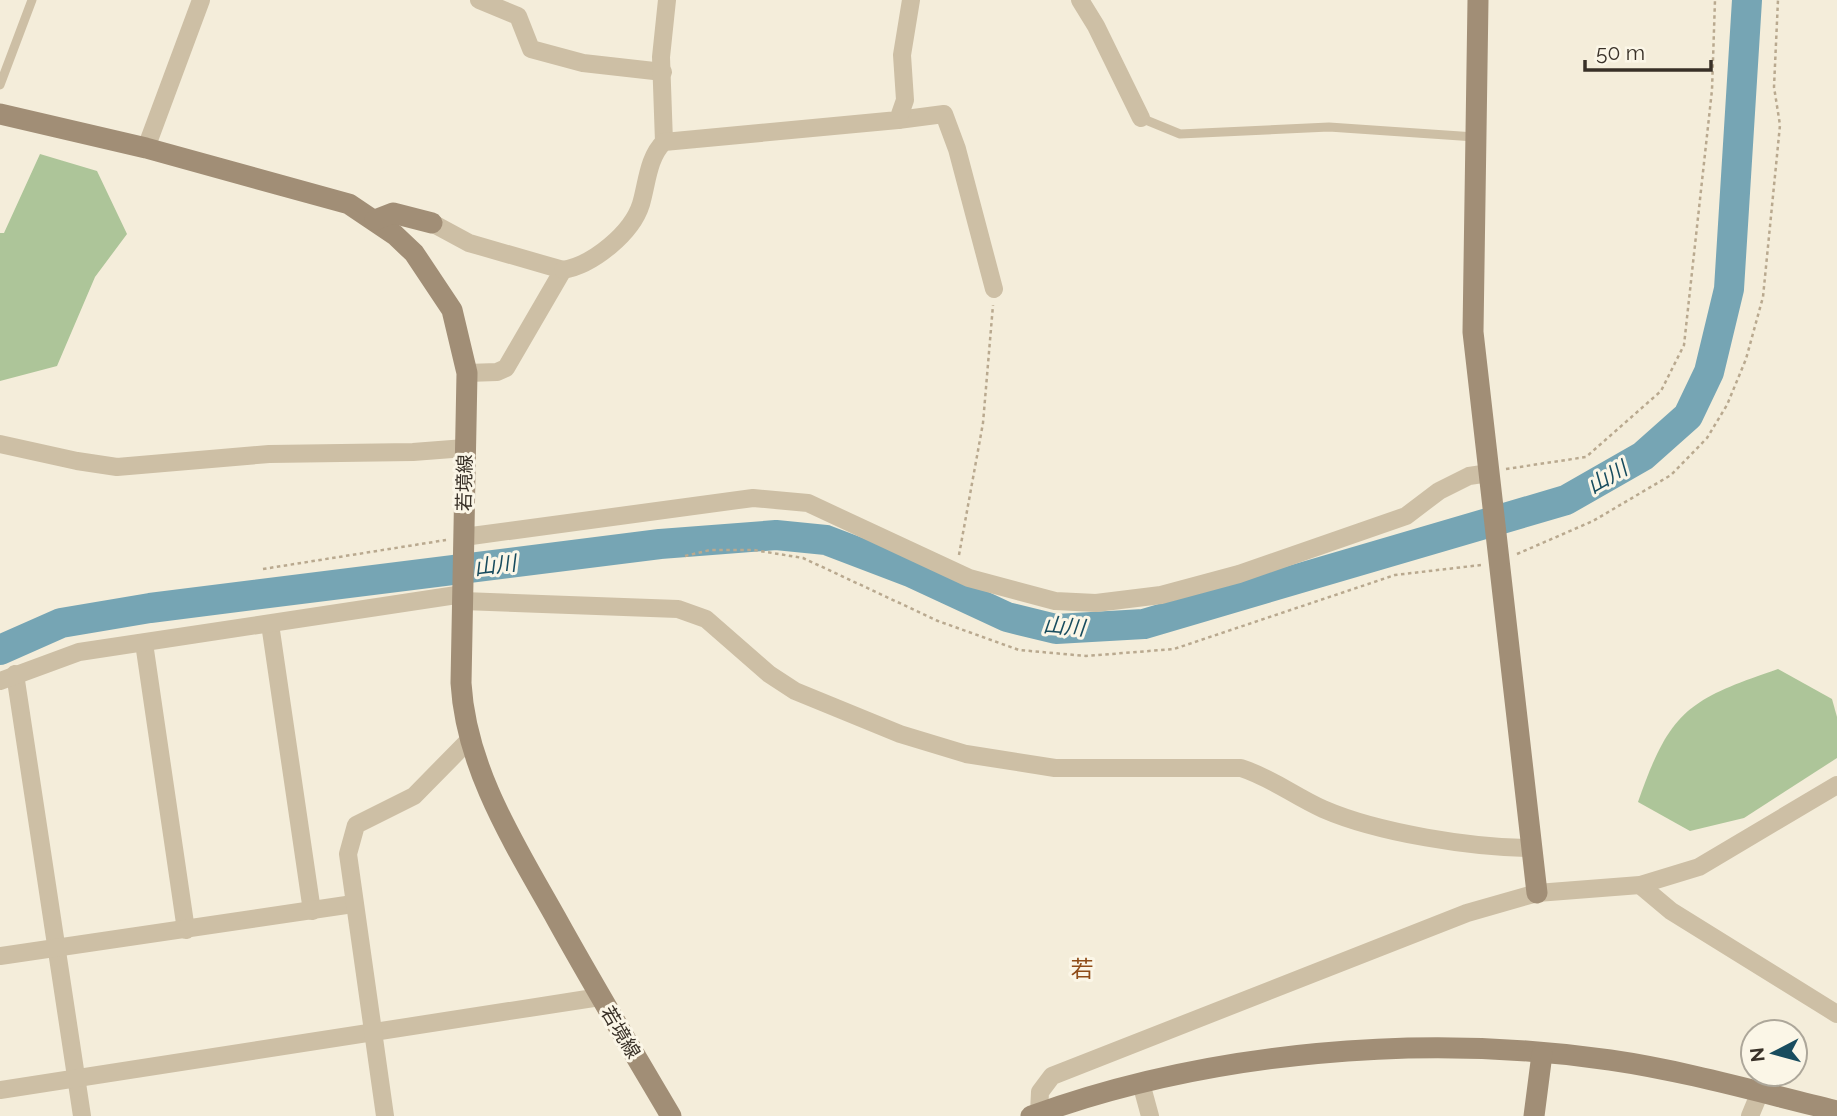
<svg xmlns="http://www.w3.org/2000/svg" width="1837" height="1116" font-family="Raleway,'Noto Sans JP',sans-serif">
<rect width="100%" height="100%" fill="#f4edda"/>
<g fill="#adc599">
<polygon points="40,154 97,171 127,234 95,277 57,366 0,381 0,233 4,233"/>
<path d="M1778,669L1832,699L1837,717V758L1744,818L1690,831L1638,802C1670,710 1688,700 1778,669Z"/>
</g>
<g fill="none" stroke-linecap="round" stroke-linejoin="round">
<polyline stroke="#76a5b4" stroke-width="30" points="0,650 61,623 150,608 660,544 776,535 826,540 910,572 1007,617 1056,629 1144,624 1566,500 1643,456 1688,416 1709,372 1729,289 1747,0"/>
<g stroke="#b9a98f" stroke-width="2.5" stroke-dasharray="3.5 3.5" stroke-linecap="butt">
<polyline points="1506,469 1586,457 1661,391 1684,345 1712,90 1715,0"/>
<polyline points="1517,554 1593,521 1671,475 1707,438 1727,405 1746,359 1763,297 1780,125 1774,87 1778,0"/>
<polyline points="959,555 983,423 993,305"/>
<polyline points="685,556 710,550 754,550 803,558 938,621 1019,650 1086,656 1174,649 1395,575 1481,565"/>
<polyline points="263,569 446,540"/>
</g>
<g stroke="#cdbfa5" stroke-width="9">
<polyline points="0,85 32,0"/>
<polyline points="1141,118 1180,134 1329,127 1475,137"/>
</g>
<g stroke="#cdbfa5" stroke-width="18">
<polyline points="479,0 518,16 531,49 583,63 663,72"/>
<polyline points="1080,0 1096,26 1141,118"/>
<polyline points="898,120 944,114 957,149 994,289"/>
<polyline points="664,142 661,57 667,0"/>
<polyline points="146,148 201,0"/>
<polyline points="432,223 469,243 563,270 506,368 497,372 467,373"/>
<path d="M563,270C593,265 632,233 641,204C647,184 648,157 664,142L898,120L905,100L902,55L911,0"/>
<polyline points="0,444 77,461 117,467 269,454 413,452 465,448"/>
<polyline points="464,537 753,498 808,503 969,578 1055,601 1096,603 1161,595 1239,574 1406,516 1439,491 1469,476 1489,473"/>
<path d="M463,601L678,609L706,619L769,674L795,691L900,734L966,754L1055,768H1241C1272,778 1294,796 1323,809C1378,833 1473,848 1533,848"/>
<polyline points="270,624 312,911"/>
<polyline points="144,643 186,930"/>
<polyline points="15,674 82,1116"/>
<polyline points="0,681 79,652 463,594"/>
<polyline points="1640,885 1671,911 1837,1014"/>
<polyline points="0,956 353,904"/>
<polyline points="1141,1083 1150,1116"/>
<polyline points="0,1090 600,997"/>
<polyline points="1039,1113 1040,1092 1052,1076 1467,913 1537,893 1640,885 1699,867 1837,785"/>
<polyline points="385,1116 348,854 356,825 414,796 470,739"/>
<polyline points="1750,1116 1760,1092"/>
</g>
<g stroke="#a18e76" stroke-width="21">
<polyline points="1478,0 1473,332 1537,893"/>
<path d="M0,114L146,148L349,204L395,235L414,253L452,310L467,373L461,683C466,769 515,845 556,918C593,985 632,1050 671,1116"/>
<polyline points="375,220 393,213 432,223"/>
<path d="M1031,1116C1210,1051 1422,1033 1610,1060C1686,1071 1762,1093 1837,1111"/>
<polyline points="1534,1116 1542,1054"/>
</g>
</g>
<g text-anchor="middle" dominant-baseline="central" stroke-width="6" stroke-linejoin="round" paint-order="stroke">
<g font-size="19" fill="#383027" stroke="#fbf6e7">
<text transform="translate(464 483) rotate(-89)">若境線</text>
<text transform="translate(621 1032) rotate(59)">若境線</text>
</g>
<g font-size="21" font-style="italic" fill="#184c5e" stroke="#fbf6e7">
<text transform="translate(1607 477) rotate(-30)">山川</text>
<text transform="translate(495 565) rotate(-7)">山川</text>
<text transform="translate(1064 626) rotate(5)">山川</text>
</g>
<g font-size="23" fill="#8f4c18" stroke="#fbf6e7">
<text x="1082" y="968">若</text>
</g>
</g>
<g transform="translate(1774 1053) rotate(264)"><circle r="33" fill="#fbf6e7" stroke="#ada79a" stroke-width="2"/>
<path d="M0-5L12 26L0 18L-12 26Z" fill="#184c5e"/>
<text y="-10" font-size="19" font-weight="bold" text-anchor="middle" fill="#383027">N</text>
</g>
<path d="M1585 60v10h126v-10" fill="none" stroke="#383027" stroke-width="3.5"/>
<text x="1596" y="60" font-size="21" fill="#383027" stroke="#fbf6e7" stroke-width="5" paint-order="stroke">50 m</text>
</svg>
